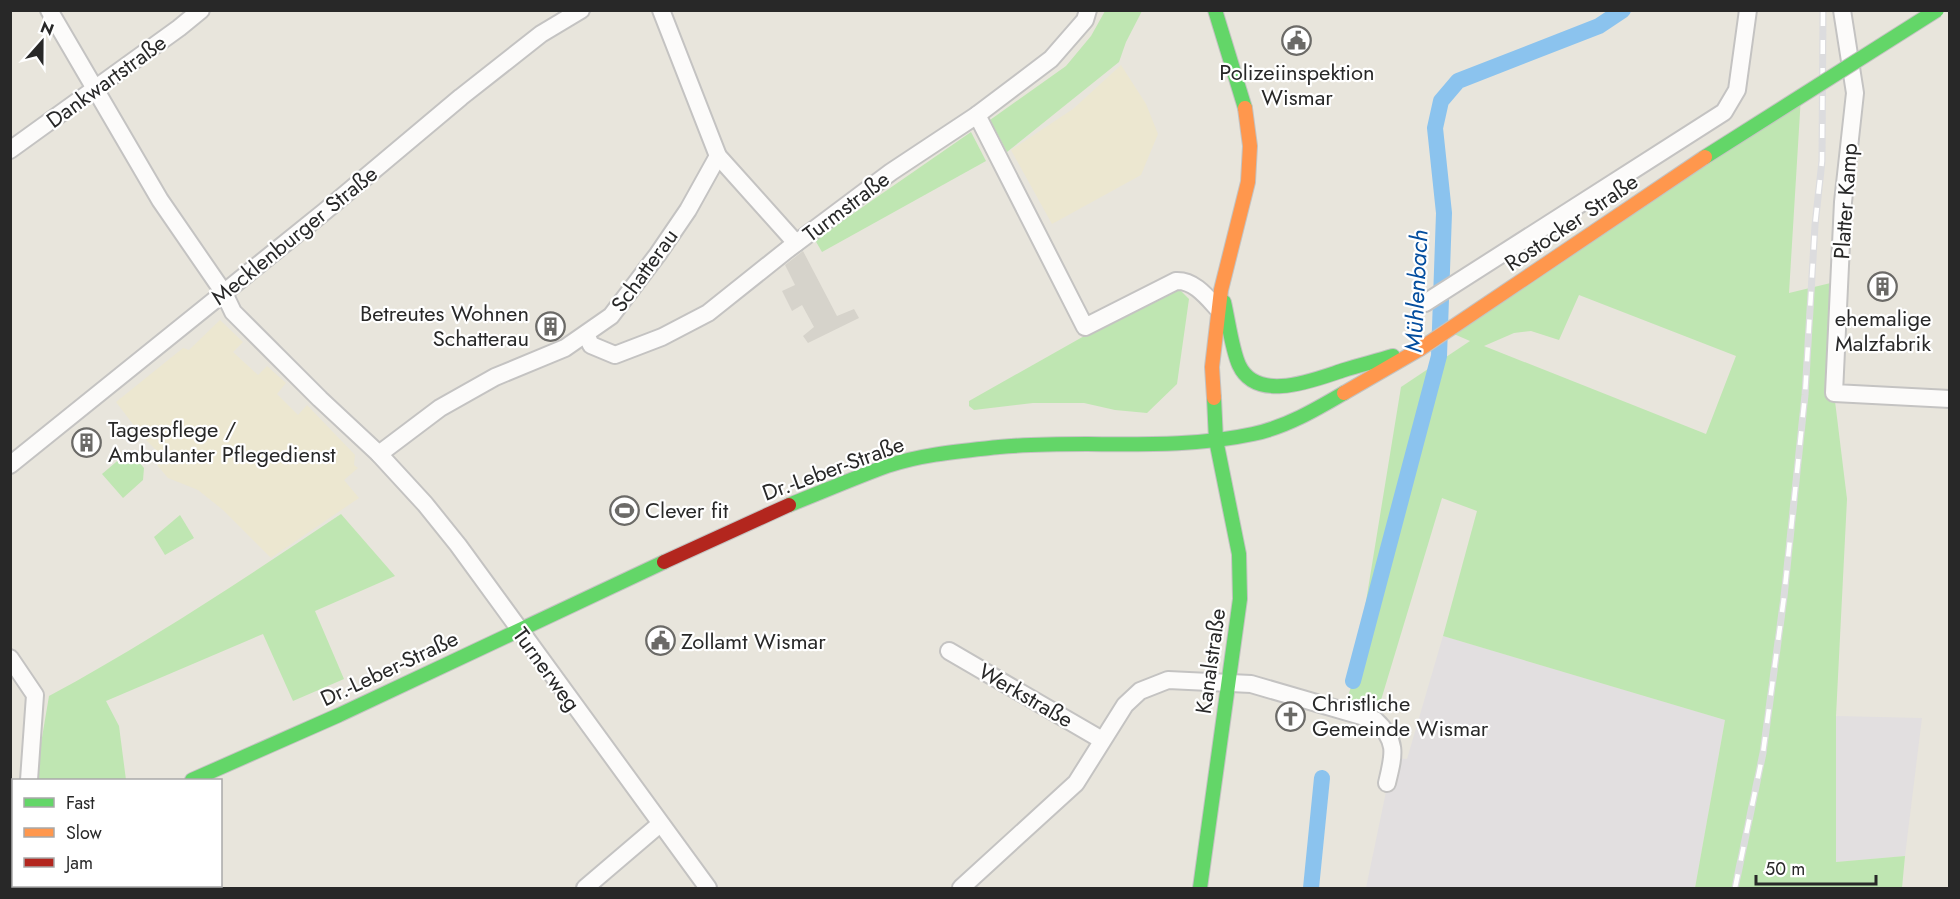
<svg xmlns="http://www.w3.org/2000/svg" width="1960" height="899" font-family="Jost,sans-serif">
<rect width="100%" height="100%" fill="#e8e5dc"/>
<g fill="#e2dfe0">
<polygon points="1443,636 1725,720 1695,888 1366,888 1393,758 1407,759"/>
<polygon points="1836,716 1922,718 1905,856 1836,862"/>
</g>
<g fill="#ece7d0">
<polygon points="1121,65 1146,104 1158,134 1141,175 1052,224 1011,150 1073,109"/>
<polygon points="220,320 243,342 233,352 258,375 267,366 277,375 286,383 277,394 298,415 307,405 355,455 354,465 358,468 344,480 359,498 271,558 223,510 198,490 168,478 157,465 164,458 142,436 116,402 183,348 189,350"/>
</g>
<g fill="#bfe6b2" fill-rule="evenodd">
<polygon points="1105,11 1142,11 1126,42 1119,62 1007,152 990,120 1066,66 1091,36"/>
<path d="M1801,96L1789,293L1839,281L1834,393L1847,499L1836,716V862L1905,856L1902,888H1695L1725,720L1443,636L1477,511L1442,498L1375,720L1345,705L1353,681L1401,387L1470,341L1447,331ZM1579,295L1736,356L1706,434L1484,346L1514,333L1531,331L1559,340Z"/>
<polygon points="971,132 986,161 822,252 815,240"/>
<polygon points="1171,287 1181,291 1189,299 1177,384 1147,413 1115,410 1084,403 1033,403 974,410 969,406 969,401"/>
<polygon points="129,451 144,468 143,480 123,498 102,474"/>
<path d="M341,514L395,576L315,611L344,679L293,701L263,634L106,701L119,726L126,780L35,779L49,696C151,641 245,578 341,514Z"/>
<polygon points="180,515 194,538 165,555 154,537"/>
</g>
<polygon fill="#d6d3cb" points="803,251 837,316 854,309 859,318 808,343 803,336 814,327 802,305 792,311 782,291 795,285 785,265"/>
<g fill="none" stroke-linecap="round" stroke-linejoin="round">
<g stroke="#8bc3ee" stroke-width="16">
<polyline points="1353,681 1439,356 1444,213 1435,128 1441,101 1458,81 1599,26 1623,10"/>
<polyline points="1311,888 1322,778"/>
</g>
<defs>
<g id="street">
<polyline points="49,10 160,200 224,293 233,312 320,399 379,454 425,504 458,545 708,888"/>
<polyline points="661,10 718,156 796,243"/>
<polyline points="1842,10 1855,93 1843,202 1834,393 1950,399"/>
<path d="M977,115L1085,327L1176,281C1194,280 1207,297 1218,309"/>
<polyline points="10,150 179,28 201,10"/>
<polyline points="1425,303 1724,112 1737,90 1748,10"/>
<polyline points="586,334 591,345 615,355 662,337 708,313 787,250 891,172 977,115 1051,59 1085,20 1088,10"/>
<polyline points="379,454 440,408 495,377 565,348 611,316 658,254 688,210 718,156"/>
<polyline points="10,465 324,212 461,97 541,34 581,10"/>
<polyline points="949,651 1102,740"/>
<polyline points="10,658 35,695 29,780"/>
<polyline points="142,886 142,888"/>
<polyline points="585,888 660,824"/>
<path d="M961,888L1076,783L1125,705L1140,691L1168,680L1251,684L1375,720C1398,741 1394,754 1387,783"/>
</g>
<g id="fast">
<polyline points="1215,10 1245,108"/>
<path d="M1224,302C1228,319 1232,350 1239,365C1257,404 1316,379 1344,370C1360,365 1377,361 1393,356"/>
<path d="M789,505C822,492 854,478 887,466C922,454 962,451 999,447C1083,439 1170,452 1253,434C1286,427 1315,410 1344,393"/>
<polyline points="192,780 339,715 664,562"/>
<polyline points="1200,888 1240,599 1239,554 1216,440 1214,398"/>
</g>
<g id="slow">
<polyline points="1344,393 1420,349"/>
<polyline points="1214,398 1212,367 1221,290 1248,182 1250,146 1245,108"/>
</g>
<g id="jam">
<polyline points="664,562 789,505"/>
<polyline points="10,789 14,790"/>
</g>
</defs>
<use href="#street" stroke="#c4c3c2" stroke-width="20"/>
<use href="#fast" stroke="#c4c3c2" stroke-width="16"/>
<use href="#slow" stroke="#c4c3c2" stroke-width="16"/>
<use href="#jam" stroke="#c4c3c2" stroke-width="16"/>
<use href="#street" stroke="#fcfbfa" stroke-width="16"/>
<use href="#fast" stroke="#63d668" stroke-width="14"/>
<use href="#slow" stroke="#ff974d" stroke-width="14"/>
<use href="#jam" stroke="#b3261e" stroke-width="14"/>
<defs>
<polyline id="rail" points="1735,888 1763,753 1784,597 1805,395 1815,225 1822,161 1823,10"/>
</defs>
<use href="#rail" stroke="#dcdcde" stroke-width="7"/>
<use href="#rail" stroke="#fff" stroke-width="4.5" stroke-dasharray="14" stroke-linecap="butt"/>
<defs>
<polyline id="fast-bridge" points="1705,157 1937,10"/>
<polyline id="slow-bridge" points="1420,349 1705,157"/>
</defs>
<use href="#fast-bridge" stroke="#c4c3c2" stroke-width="16" stroke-linecap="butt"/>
<use href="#slow-bridge" stroke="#c4c3c2" stroke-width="16" stroke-linecap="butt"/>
<use href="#fast-bridge" stroke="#63d668" stroke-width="14"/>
<use href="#slow-bridge" stroke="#ff974d" stroke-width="14"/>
</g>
<defs>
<symbol id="civic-ring" viewBox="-11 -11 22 22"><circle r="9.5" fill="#fff" stroke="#6b6a67" stroke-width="1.5"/><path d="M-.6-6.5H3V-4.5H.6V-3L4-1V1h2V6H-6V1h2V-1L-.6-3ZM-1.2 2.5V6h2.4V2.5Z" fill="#6b6a67"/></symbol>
<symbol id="building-ring" viewBox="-11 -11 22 22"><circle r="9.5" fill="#fff" stroke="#6b6a67" stroke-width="1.5"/><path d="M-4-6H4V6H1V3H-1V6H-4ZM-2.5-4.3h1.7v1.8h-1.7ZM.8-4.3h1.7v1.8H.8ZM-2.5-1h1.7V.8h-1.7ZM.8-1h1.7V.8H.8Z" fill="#6b6a67"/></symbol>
<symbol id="stadium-ring" viewBox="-11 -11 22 22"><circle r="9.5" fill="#fff" stroke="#6b6a67" stroke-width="1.5"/><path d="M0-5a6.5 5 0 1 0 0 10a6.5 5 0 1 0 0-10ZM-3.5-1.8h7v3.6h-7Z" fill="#6b6a67"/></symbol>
<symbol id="church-ring" viewBox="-11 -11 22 22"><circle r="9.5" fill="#fff" stroke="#6b6a67" stroke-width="1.5"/><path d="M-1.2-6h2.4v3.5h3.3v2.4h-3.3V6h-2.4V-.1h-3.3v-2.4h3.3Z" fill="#6b6a67"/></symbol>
</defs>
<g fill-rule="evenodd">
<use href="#civic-ring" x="1280" y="24" width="33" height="33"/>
<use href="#building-ring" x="1866" y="270" width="33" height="33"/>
<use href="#building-ring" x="534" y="310" width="33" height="33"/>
<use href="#building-ring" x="70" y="426" width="33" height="33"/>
<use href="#stadium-ring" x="608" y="494" width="33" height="33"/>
<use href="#civic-ring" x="644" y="624" width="33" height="33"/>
<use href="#church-ring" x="1274" y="700" width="33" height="33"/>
</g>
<g text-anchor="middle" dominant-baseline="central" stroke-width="4.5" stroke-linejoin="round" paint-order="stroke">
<g font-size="22" fill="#282828" stroke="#fff" text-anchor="start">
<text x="1297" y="72" text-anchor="middle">Polizeiinspektion<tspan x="1297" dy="25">Wismar</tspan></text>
<text x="529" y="313" text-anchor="end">Betreutes Wohnen<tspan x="529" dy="25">Schatterau</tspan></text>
<text x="1883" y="318" text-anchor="middle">ehemalige<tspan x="1883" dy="25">Malzfabrik</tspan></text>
<text x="108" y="429">Tagespflege /<tspan x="108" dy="25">Ambulanter Pflegedienst</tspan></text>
<text x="645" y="510">Clever fit</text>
<text x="681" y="641">Zollamt Wismar</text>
<text x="1312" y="703">Christliche<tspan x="1312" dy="25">Gemeinde Wismar</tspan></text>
</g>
<g font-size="22" fill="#282828" stroke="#fff">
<text transform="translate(106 81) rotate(-36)">Dankwartstraße</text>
<text transform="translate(1845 201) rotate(-86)">Platter Kamp</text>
<text transform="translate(846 206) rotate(-37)">Turmstraße</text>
<text transform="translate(1571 222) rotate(-34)">Rostocker Straße</text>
<text transform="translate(294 235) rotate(-39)">Mecklenburger Straße</text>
<text transform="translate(644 270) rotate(-54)">Schatterau</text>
<text transform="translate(833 468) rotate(-20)">Dr.-Leber-Straße</text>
<text transform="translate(1210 661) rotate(-82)">Kanalstraße</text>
<text transform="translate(389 668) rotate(-25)">Dr.-Leber-Straße</text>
<text transform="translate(547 669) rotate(54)">Turnerweg</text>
<text transform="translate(1026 695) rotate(30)">Werkstraße</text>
</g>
<g font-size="24" font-style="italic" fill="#044e9f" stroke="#fff">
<text transform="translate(1416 291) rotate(-87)">Mühlenbach</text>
</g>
</g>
<rect width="1960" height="899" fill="none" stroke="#282828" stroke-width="24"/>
<rect x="12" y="779" width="210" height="108" fill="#ffffff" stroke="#a9a9a9" stroke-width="1.5"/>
<rect x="24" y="798" width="30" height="9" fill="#63d668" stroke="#a9a9a9" stroke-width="1.5"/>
<text x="66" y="809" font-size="18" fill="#282828">Fast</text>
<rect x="24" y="828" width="30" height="9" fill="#ff974d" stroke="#a9a9a9" stroke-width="1.5"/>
<text x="66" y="839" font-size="18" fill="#282828">Slow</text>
<rect x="24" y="858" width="30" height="9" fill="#b3261e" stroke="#a9a9a9" stroke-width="1.5"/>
<text x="66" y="869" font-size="18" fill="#282828">Jam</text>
<g transform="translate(42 42) rotate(21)" stroke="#ffffff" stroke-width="4.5" paint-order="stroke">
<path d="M0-4.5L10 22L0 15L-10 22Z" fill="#282828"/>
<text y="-9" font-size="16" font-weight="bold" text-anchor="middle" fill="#282828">N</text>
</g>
<path d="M1756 875v9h120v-9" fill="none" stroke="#282828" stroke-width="3"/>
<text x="1765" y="875" font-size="18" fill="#282828" stroke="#ffffff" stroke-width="4.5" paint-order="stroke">50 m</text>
</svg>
